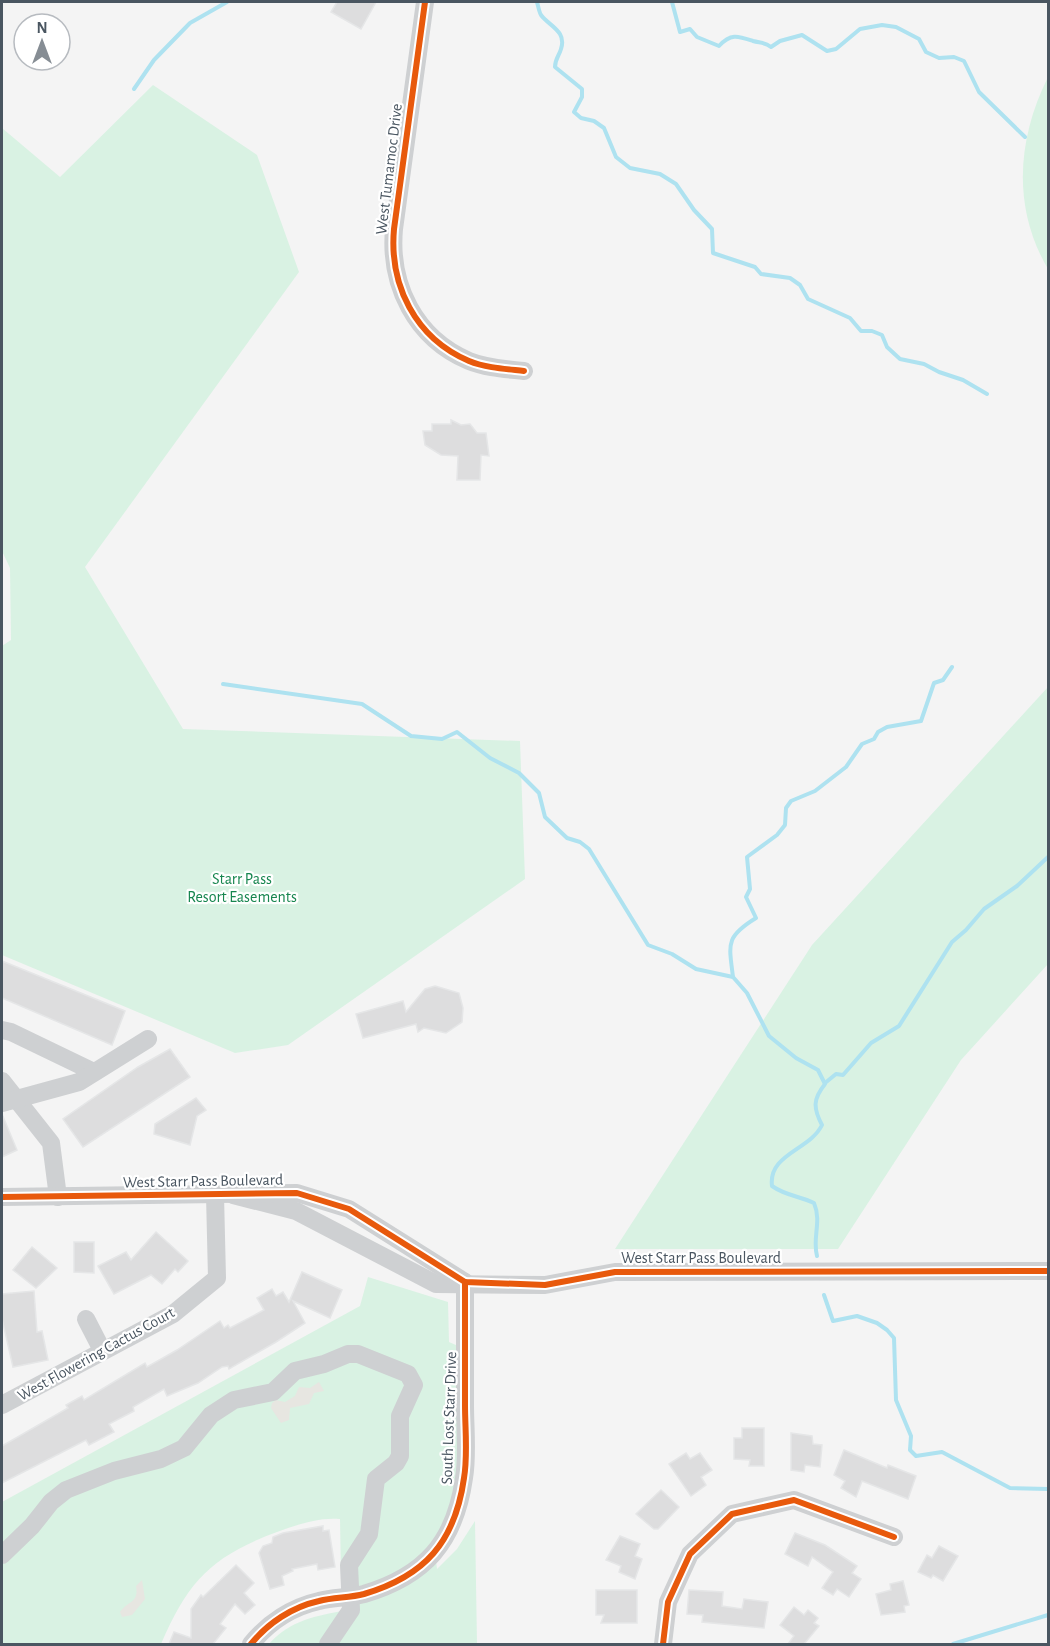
<svg xmlns="http://www.w3.org/2000/svg" width="1050" height="1646" font-family="'Alegreya Sans',sans-serif">
<rect width="100%" height="100%" fill="#f4f4f4"/>
<g fill="#d9f2e3">
<path d="M1048,77V269C1012,208 1017,139 1048,77Z"/>
<polygon points="153,85 257,155 299,272 85,567 183,729 520,741 525,879 288,1045 235,1053 2,955 2,646 11,640 10,568 2,551 2,128 60,177"/>
<polygon points="1048,687 1048,964 961,1060 838,1249 615,1249 812,945"/>
<path d="M368,1277L448,1302L449,1342L465,1349L464,1475L435,1553L437,1569L457,1549L475,1521L477,1644H269C290,1620 316,1616 347,1610L341,1575L340,1519C318,1517 297,1525 277,1532C212,1556 188,1581 161,1644H2V1502L360,1306Z"/>
</g>
<g fill="#e7e6e1">
<polygon points="319,1382 324,1391 314,1393 309,1404 290,1408 289,1420 281,1423 271,1408 272,1403 276,1400 285,1402 295,1396 299,1387 310,1388"/>
<path d="M142,1580L145,1599L132,1615L122,1617L120,1612C129,1600 139,1603 136,1586Z"/>
</g>
<g fill="none" stroke-linecap="round" stroke-linejoin="round">
<g stroke="#aee2f0" stroke-width="4">
<path d="M537,2C538,5 539,12 541,15C549,26 567,31 561,49C559,56 555,59 555,67L582,89V97L574,112L581,118L594,121L604,128L616,157L630,168L660,174L676,184L694,210L712,229L713,253L755,267L761,274L790,278L800,285L808,299L850,318L861,331H872L882,335L887,347L900,359L924,364L939,372L963,380L987,394"/>
<path d="M672,2L680,32L690,29L697,37L719,46C731,33 738,36 753,41C760,43 765,42 771,47L780,41L802,35L827,51L836,49L860,29L882,25L896,27L919,39L926,52L939,58L954,57L964,61L979,92L1025,137"/>
<polyline points="134,89 154,60 190,23 227,2"/>
<path d="M223,684L362,704L411,736L442,739L457,732L490,758L519,773L539,793L545,817L567,838L580,842L589,849L648,945L672,954L696,969L733,977L747,993L769,1036L796,1058L818,1070L825,1084C813,1099 813,1108 822,1125C810,1150 768,1154 772,1186C786,1196 800,1196 814,1203C822,1222 812,1238 817,1256"/>
<path d="M733,977C729,944 725,937 756,918L746,897L750,889L747,857L777,835L785,825L786,808L791,801L815,791L846,767L862,744L874,739L878,732L887,727L921,721L934,683L943,680L952,667"/>
<polyline points="825,1083 836,1074 843,1075 871,1043 899,1026 952,942 966,930 984,909 1017,886 1048,857"/>
<polyline points="824,1295 833,1321 857,1316 877,1323 887,1330 894,1338 896,1400 911,1436 910,1450 916,1456 942,1452 1010,1488 1048,1489"/>
<polyline points="953,1644 1048,1615"/>
</g>
</g>
<g fill="#ddddde" stroke="#e5e6e7" stroke-width="1.5">
<polygon points="337,2 376,2 361,29 331,12"/>
<polygon points="451,420 461,425 470,424 477,433 486,433 489,456 481,455 480,480 457,480 458,456 441,455 425,445 423,431 432,431 432,424 451,424"/>
<polygon points="2,961 125,1011 112,1045 2,998"/>
<polygon points="435,986 459,993 463,1008 462,1022 446,1033 424,1028 418,1032 416,1024 363,1038 356,1014 403,1001 406,1012 425,989"/>
<polygon points="170,1049 190,1077 83,1147 63,1119 138,1067"/>
<polygon points="196,1098 206,1110 197,1116 190,1145 154,1134 155,1124"/>
<polygon points="2,1114 17,1150 2,1157"/>
<polygon points="156,1232 188,1261 178,1272 175,1269 162,1284 151,1275 114,1294 98,1266 126,1252 131,1260"/>
<polygon points="74,1242 94,1242 94,1273 74,1272"/>
<polygon points="32,1247 57,1268 36,1288 13,1270"/>
<polygon points="302,1272 342,1290 330,1318 293,1301 305,1323 276,1342 229,1369 228,1366 222,1367 198,1383 167,1396 164,1389 133,1407 134,1411 109,1424 114,1432 89,1445 86,1440 2,1483 2,1446 68,1408 66,1405 82,1396 84,1400 145,1363 147,1367 177,1350 220,1321 224,1328 228,1325 230,1328 264,1310 257,1298 272,1289 276,1296 283,1292 289,1302"/>
<polygon points="34,1291 37,1332 42,1331 48,1360 13,1367 2,1319 2,1294"/>
<polygon points="742,1428 764,1428 764,1466 749,1466 750,1460 734,1459 734,1438 742,1438"/>
<polygon points="791,1433 812,1436 813,1444 822,1445 820,1467 805,1465 804,1472 791,1470"/>
<polygon points="844,1450 887,1468 888,1465 916,1476 908,1499 862,1481 856,1497 841,1488 845,1481 834,1475"/>
<polygon points="686,1453 690,1459 700,1453 712,1470 701,1477 706,1485 691,1496 669,1464"/>
<polygon points="661,1490 679,1507 658,1529 654,1529 636,1514"/>
<polygon points="323,1526 323,1531 329,1530 335,1567 318,1570 317,1564 292,1569 293,1571 282,1576 284,1585 270,1589 259,1553 263,1546 272,1543 273,1537 283,1533"/>
<polygon points="795,1533 825,1545 857,1566 852,1573 861,1579 849,1597 837,1589 833,1595 822,1588 833,1572 812,1557 808,1566 785,1554"/>
<polygon points="620,1536 640,1544 635,1556 642,1559 635,1579 619,1572 621,1566 606,1560"/>
<polygon points="939,1546 958,1556 943,1581 933,1575 931,1578 918,1572 927,1555 932,1558"/>
<polygon points="236,1565 254,1583 244,1593 255,1605 245,1614 235,1604 220,1624 226,1628 213,1644 169,1644 174,1632 191,1638 191,1609 201,1595 203,1597"/>
<polygon points="903,1581 909,1605 904,1606 905,1612 881,1615 876,1594 891,1590 890,1584"/>
<polygon points="596,1590 637,1590 637,1623 601,1623 604,1615 596,1615"/>
<polygon points="689,1590 723,1592 722,1606 742,1609 744,1599 768,1602 764,1628 702,1622 703,1615 687,1614"/>
<polygon points="794,1607 804,1615 808,1610 818,1618 814,1623 819,1626 804,1644 788,1644 794,1636 780,1625"/>
</g>
<g fill="none" stroke-linecap="round" stroke-linejoin="round">
<g stroke="#ced0d2" stroke-width="18">
<path d="M425,2L394,229C389,285 415,338 469,361C486,368 506,369 524,371"/>
<polyline points="2,1030 11,1032 94,1072"/>
<polyline points="2,1081 51,1143 58,1197"/>
<polyline points="2,1103 79,1082 148,1039"/>
<polyline points="233,1195 296,1211 436,1284 545,1285 615,1272 1048,1271"/>
<polyline points="2,1197 297,1193 349,1209 465,1282"/>
<polyline points="86,1319 102,1350"/>
<polyline points="2,1405 173,1314 217,1278 215,1195"/>
<polyline points="2,1555 32,1526 51,1502 66,1490 114,1471 161,1459 184,1448 211,1415 234,1400 273,1392 295,1371 324,1364 348,1354 358,1354 408,1374 414,1385 400,1416 400,1456 396,1463 376,1479 369,1534 349,1565 351,1610 328,1644"/>
<path d="M251,1644C268,1623 292,1607 319,1601C334,1597 349,1598 364,1594C425,1576 455,1542 464,1478C468,1455 465,1429 465,1405C465,1364 465,1323 465,1282"/>
<polyline points="663,1644 668,1602 690,1554 732,1514 794,1500 894,1537"/>
</g>
<defs>
<g id="cycleway">
<path d="M425,2L394,229C389,285 415,338 469,361C486,368 506,369 524,371"/>
<polyline points="2,1197 297,1193 349,1209 465,1282 545,1285 615,1272 1048,1271"/>
<path d="M251,1644C268,1623 292,1607 319,1601C334,1597 349,1598 364,1594C425,1576 455,1542 464,1478C468,1455 465,1429 465,1405C465,1364 465,1323 465,1282"/>
<polyline points="663,1644 668,1602 690,1554 732,1514 794,1500 894,1537"/>
</g>
</defs>
<use href="#cycleway" stroke="#fff" stroke-width="10"/>
<use href="#cycleway" stroke="#e8590c" stroke-width="6"/>
</g>
<g text-anchor="middle" dominant-baseline="central" stroke-width="4.5" stroke-linejoin="round" paint-order="stroke">
<g font-size="16" fill="#4a5661" stroke="#fff">
<text transform="translate(389 169) rotate(-83)">West Tumamoc Drive</text>
<text transform="translate(203 1181) rotate(-1)">West Starr Pass Boulevard</text>
<text x="701" y="1258">West Starr Pass Boulevard</text>
<text transform="translate(96 1354) rotate(-29)">West Flowering Cactus Court</text>
<text transform="translate(449 1418) rotate(-88)">South Lost Starr Drive</text>
</g>
<g font-size="16" fill="#17864f" stroke="#fff">
<text x="242" y="879">Starr Pass<tspan x="242" dy="18">Resort Easements</tspan></text>
</g>
</g>
<rect width="1050" height="1646" fill="none" stroke="#4a5661" stroke-width="6"/>
<g transform="translate(42 42)"><circle r="28" fill="#ffffff" stroke="#b7bbc0" stroke-width="1.5"/>
<path d="M0-4.5L10 22L0 15L-10 22Z" fill="#868d94"/>
<text y="-9" font-size="16" font-weight="bold" text-anchor="middle" fill="#4a5661">N</text>
</g>
</svg>
